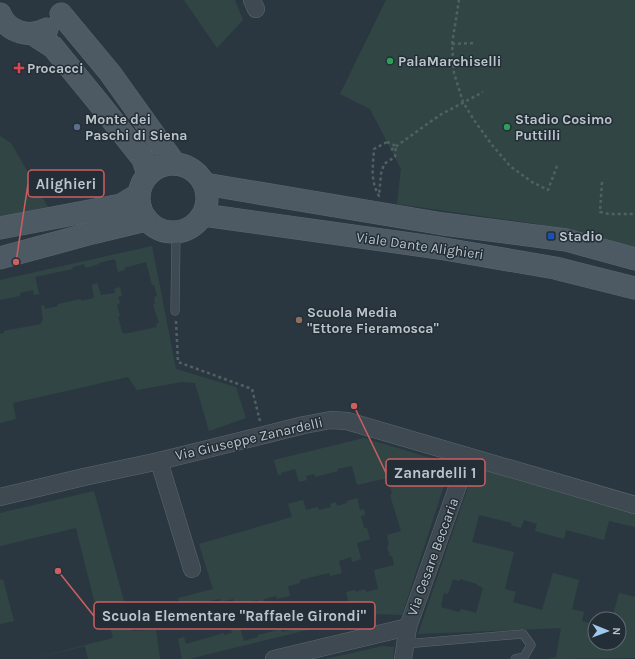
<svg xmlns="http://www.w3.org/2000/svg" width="635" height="659" font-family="Karla,sans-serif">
<rect width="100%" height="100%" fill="#2b3740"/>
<g fill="#314644" fill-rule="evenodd">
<polygon points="184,0 235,0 243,20 217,48"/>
<polygon points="386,0 635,0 635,249 537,224 397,204 401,169 370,109 340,94"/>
<polygon points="0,136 11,143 48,207 0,218"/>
<polygon points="152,246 176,369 236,387 246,418 209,431 195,383 182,382 137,390 128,377 13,403 16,419 0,423 0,334 4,333 4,331 41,324 41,322 43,320 41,306 44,305 45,309 58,306 58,304 81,299 81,301 94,298 92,285 97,283 101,295 115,293 114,289 120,287 122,296 118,297 120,303 117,305 120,316 118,317 122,332 123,332 124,334 157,327 156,324 159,323 153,305 155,304 154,297 157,296 154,285 152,285 146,262 124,268 125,270 118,272 115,259 99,263 99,264 86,268 84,264 72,267 73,269 35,277 39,294 34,295 33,290 20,293 20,296 0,300 0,280"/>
<polygon points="364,438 451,464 402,615 373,614 189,659 182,659 178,639 184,637 186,644 224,633 224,635 232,633 231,630 240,628 244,641 258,637 258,635 281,629 282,632 297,628 294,615 302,613 303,616 312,613 311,612 334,606 335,609 349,605 346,592 355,590 356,592 365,589 366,592 378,589 374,570 394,565 392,556 390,556 387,546 389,545 387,535 401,531 390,495 392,494 388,478 357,485 352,466 337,469 338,471 315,477 314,474 306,476 307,480 299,482 295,469 281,473 281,475 278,475 274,460"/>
<path d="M475,467L635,512V527L609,521L604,540L566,530L564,539L535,531L537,524L524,520L521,528L511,525L512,523L479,515L472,542L514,552L505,589L516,592L513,602L542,610L553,573L579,580L572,609L584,612L582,621L595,625V643H619V619H612L619,593L635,597V658L548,659L556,657L561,628L418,634ZM453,579L459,581L460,579L477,584V585L483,588L476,613L461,609L459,612L441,607L444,593L448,594Z"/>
<polygon points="94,491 132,631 156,630 160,659 88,659 85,646 30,659 113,638 107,614 98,616 76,528 0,546 0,513"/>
<polygon points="357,498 360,510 364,509 365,515 361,516 364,528 367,528 370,539 357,543 361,559 352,562 351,557 339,561 342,573 330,576 329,573 300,580 300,583 288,586 290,596 277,599 276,596 264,599 265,603 259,604 258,600 246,603 247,606 235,609 233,599 221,602 220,599 206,602 207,606 202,608 200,604 188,607 189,611 182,613 178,598 213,589 199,544 292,517 288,504 303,500 306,510 318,507 319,510 331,507 330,504 336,502 337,506 347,503 347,501"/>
<polygon points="3,579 14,621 0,624 0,580"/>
<polygon points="383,646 394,647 393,659 325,659"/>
</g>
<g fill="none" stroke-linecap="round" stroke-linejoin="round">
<defs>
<g id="lane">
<polyline points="175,311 176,233"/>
<polyline points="405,644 523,634 531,645 524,657 515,659"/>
</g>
<g id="street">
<polyline points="252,0 256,9"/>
<polyline points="159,461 192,569"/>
<polyline points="0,497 84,477 159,461 304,425 331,420 347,421 635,505"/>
<polyline points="274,659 408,627"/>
<polyline points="403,659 408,627 468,457"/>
</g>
<g id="secondary">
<path d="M0,14C8,33 30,38 47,29"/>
<polyline points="61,14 110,73 175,164"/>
<polyline points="33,34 53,47 98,102 143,159 148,175"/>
<circle cx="173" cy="198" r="34"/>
<polyline points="205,184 443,224 566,240 635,259"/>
<polyline points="203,215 439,248 555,268 635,288"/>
<polyline points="0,228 121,205 139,194"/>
<polyline points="0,258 92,233 146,220"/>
</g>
</defs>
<use href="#lane" stroke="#5d676e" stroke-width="9"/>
<use href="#street" stroke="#5d676e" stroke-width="18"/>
<use href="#secondary" stroke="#5d676e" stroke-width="23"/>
<g stroke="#4f6261" stroke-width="2.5" stroke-dasharray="3 3" stroke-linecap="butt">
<polyline points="473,43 452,44 454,73 463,102 474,120 492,145 510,166 532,182 548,190 557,166"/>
<polyline points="452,44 459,0"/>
<path d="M387,142L396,146L395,157L384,164L381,174L379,196C370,180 373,167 374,149Z"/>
<polyline points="391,150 440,115 483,92"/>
<polyline points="602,182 600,212 609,214 635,214"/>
<polyline points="176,321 178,362 252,389 260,421"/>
</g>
<use href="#lane" stroke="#3f4951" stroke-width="8"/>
<use href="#street" stroke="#3f4951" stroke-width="17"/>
<use href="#secondary" stroke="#4d5963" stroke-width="22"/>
</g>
<g fill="#2e9e5b" stroke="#232e36" stroke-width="1.5">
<circle cx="390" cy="61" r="4"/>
<circle cx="507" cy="127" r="4"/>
</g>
<path fill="#e0444e" stroke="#232e36" stroke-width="1.5" d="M17 62h4v4h4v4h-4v4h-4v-4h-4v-4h4z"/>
<circle fill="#5c6f8a" stroke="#232e36" stroke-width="1.5" cx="77" cy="127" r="4"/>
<rect fill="#1a4fb4" stroke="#232e36" stroke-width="1.5" x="547" y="232" width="8" height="8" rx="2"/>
<circle fill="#8d6e63" stroke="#232e36" stroke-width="1.5" cx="299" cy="320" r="4"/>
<g text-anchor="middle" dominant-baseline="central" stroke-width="3" stroke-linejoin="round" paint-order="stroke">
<g font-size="14" font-weight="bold" fill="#bcc4cb" stroke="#232e36" text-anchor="start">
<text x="398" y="61">PalaMarchiselli</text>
<text x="27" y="68">Procacci</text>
<text x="85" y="119">Monte dei<tspan x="85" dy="16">Paschi di Siena</tspan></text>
<text x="515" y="119">Stadio Cosimo<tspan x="515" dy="16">Puttilli</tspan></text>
<text x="559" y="236">Stadio</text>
<text x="307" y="312">Scuola Media<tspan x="307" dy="16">"Ettore Fieramosca"</tspan></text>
</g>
<g font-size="14" fill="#bcc4cb" stroke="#232e36">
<text transform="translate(420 246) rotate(8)">Viale Dante Alighieri</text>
<text transform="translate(249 439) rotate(-13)">Via Giuseppe Zanardelli</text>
<text transform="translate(433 557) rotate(-70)">Via Cesare Beccaria</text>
</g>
</g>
<path fill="none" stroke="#cd5f61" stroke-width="1.5" d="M16 262L28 184M354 406L386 473M58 571L94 616"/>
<g fill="#cd5f61" stroke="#232e36" stroke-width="1.5">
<circle cx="16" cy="262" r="4"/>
<circle cx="354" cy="406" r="4"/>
<circle cx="58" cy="571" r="4"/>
</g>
<g fill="#232e36" stroke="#cd5f61" stroke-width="1.5">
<rect x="28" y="170" width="76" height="27" rx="4"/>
<rect x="386" y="459" width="99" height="27" rx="4"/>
<rect x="94" y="602" width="281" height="27" rx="4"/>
</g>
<g font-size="15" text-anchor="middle" font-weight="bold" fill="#bcc4cb">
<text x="66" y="189">Alighieri</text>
<text x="435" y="478">Zanardelli 1</text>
<text x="234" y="621">Scuola Elementare "Raffaele Girondi"</text>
</g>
<g transform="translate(607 631) rotate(91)"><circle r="19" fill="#232e36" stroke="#606a72"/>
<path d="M0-3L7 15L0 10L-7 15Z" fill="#9fc8ec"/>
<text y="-6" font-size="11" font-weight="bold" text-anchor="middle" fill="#bcc4cb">N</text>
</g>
</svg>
